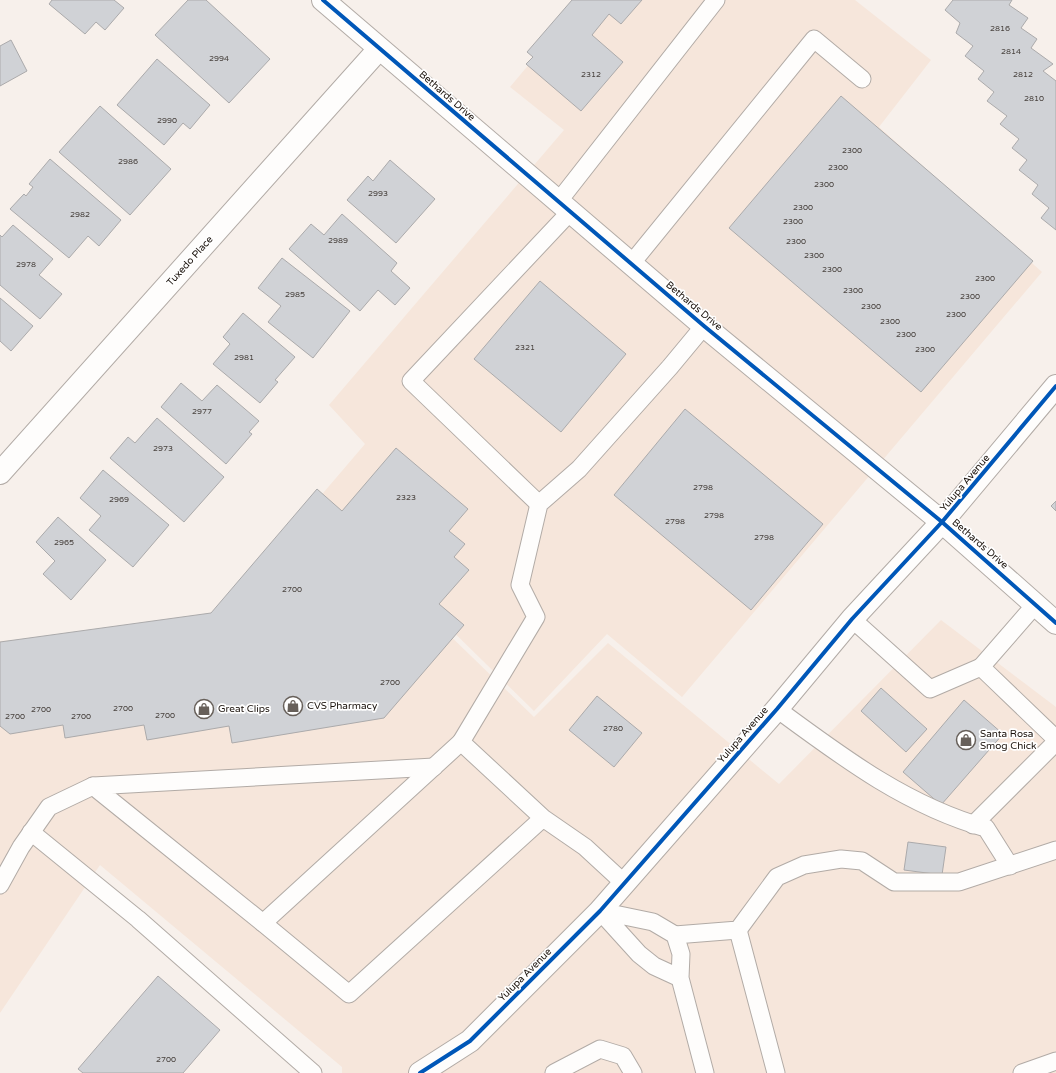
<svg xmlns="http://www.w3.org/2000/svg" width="1056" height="1073" font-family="'Varela Round',sans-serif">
<rect width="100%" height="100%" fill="#f7f0eb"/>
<g fill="#f6e6db">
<polygon points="583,0 855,0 931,60 879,127 1042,272 682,697 607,634 534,711 318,499 365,444 329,405 564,130 510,87"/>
<polygon points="313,503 534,717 608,643 779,784 941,620 1056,707 1056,1073 342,1073 342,1067 100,865 0,1013 0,641 207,627"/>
</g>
<g fill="#d0d2d6" stroke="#abaaab">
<polygon points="52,0 114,0 124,8 105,30 96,22 85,34 49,4"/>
<polygon points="188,0 206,0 270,59 229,103 155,35"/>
<polygon points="572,0 642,0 621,24 609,14 592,35 623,62 581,111 526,64 533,57 527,52"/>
<polygon points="953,0 1012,0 1009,5 1028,18 1021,28 1037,39 1031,48 1053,64 1043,71 1056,81 1056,230 1041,218 1049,208 1032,194 1038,185 1019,170 1027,160 1012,148 1019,139 1000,124 1007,116 987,101 994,92 978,79 984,71 965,56 973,46 956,33 960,23 945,10"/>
<polygon points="11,40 27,71 0,86 0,46"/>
<polygon points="157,59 210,105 190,129 183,123 164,145 117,105"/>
<polygon points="841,96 1033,261 921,392 729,228"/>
<polygon points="100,106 171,169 130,215 59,152"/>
<polygon points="50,159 121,220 99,246 88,236 69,258 10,209 24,194 26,196 33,187 29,184"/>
<polygon points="390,160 435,199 396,243 347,200 368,176 373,181"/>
<polygon points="342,214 397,263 391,271 410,288 395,305 378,290 360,311 289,249 311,224 324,235"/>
<polygon points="13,225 53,259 39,275 62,294 40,319 0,285 0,235 2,237"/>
<polygon points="282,258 350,311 313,358 268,322 281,306 258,288"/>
<polygon points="540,281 626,354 561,432 474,359"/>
<polygon points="0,298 33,326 11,351 0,341"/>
<polygon points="243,313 295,357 275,380 278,382 260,403 213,364 230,344 223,337"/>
<polygon points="181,383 202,401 217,385 259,421 249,432 252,434 226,464 161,407"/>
<polygon points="685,409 823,524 751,610 614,495"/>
<polygon points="157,418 224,477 184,522 110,458 128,437 135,443"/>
<polygon points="396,448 468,509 449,531 465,544 454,557 469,570 439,604 464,625 384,718 232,743 229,726 147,740 144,725 65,738 63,725 10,734 0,726 0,642 211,613 317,489 342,511"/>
<polygon points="103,470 169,525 133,567 89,530 101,516 80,498"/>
<polygon points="1056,501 1056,511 1051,506"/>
<polygon points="58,517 106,560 71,600 43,574 55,561 36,542"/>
<polygon points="881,688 927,729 906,752 861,711"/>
<polygon points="597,696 642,733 614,767 569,730"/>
<polygon points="964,700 1003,734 941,805 903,772"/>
<polygon points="908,842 946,847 942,875 904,870"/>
<polygon points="158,976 220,1030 183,1073 83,1073 78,1069"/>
</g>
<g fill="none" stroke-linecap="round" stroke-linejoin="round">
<defs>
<g id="lane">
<polyline points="558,202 716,0"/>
<polyline points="631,264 814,39 862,79"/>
<polyline points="539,504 411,381 570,212"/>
<polyline points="1035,605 981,667 1056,739"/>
<polyline points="852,619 930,689 981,667"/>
<path d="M777,709C842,757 907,806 986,828L1010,866"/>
<polyline points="461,742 536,617 520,585 539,504 579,469 670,367 704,326"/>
<polyline points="543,818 349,994 263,923 461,742 543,818 585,847 624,883"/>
<polyline points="973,825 1056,742"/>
<polyline points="31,832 138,919 313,1073"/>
<polyline points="0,885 21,847 49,807 93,786"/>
<polyline points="263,923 93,786 434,767"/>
<polyline points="738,930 776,1073"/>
<polyline points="675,935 738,930 777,877 804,865 841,859 862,861 894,882 959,882 1056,850"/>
<polyline points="680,978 654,966 639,954 600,911 653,922 675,935 681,954 680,978 705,1073"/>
<polyline points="554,1073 600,1049 623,1056 633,1073"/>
<polyline points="1022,1073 1056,1061"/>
</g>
<polyline id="street" points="0,473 379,49"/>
<g id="secondary">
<polyline points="323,0 704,326 942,522 1056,623"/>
<polyline points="420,1073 470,1041 600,911 777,709 852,619 942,522 1056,386"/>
</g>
</defs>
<use href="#lane" stroke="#b2aba6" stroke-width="19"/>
<use href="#street" stroke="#b2aba6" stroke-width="24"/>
<use href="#secondary" stroke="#b2aba6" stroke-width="24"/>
<use href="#lane" stroke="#fefdfc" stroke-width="17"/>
<use href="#street" stroke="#fefdfc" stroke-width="22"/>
<use href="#secondary" stroke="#fefdfc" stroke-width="22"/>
<defs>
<g id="cycleway">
<polyline points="323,0 704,326 942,522 1056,623"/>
<polyline points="420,1073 470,1041 600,911 777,709 852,619 942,522 1056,386"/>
</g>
</defs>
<use href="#cycleway" stroke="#fff" stroke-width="6"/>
<use href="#cycleway" stroke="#0057b8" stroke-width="4"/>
</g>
<defs>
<symbol id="shop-ring" viewBox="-11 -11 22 22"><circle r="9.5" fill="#fff" stroke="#67605a" stroke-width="1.5"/><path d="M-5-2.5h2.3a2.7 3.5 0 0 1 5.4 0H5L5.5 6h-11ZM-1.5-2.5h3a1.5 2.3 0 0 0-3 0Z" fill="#67605a"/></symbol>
</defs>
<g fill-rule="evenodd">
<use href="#shop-ring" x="282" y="695" width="22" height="22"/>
<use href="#shop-ring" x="193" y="698" width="22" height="22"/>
<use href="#shop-ring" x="955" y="729" width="22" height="22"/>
</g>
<g text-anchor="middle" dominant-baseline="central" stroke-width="3.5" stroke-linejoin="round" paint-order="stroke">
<g font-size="8" fill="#48423e">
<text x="1000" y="28">2816</text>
<text x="1011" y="51">2814</text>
<text x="219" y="58">2994</text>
<text x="591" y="74">2312</text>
<text x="1023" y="74">2812</text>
<text x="1034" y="98">2810</text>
<text x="167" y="120">2990</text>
<text x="852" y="150">2300</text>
<text x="128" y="161">2986</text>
<text x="838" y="167">2300</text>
<text x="824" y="184">2300</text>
<text x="378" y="193">2993</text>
<text x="803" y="207">2300</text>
<text x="80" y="214">2982</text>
<text x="793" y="221">2300</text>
<text x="338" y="240">2989</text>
<text x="796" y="241">2300</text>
<text x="814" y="255">2300</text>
<text x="26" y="264">2978</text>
<text x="832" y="269">2300</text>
<text x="985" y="278">2300</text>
<text x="853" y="290">2300</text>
<text x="295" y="294">2985</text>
<text x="970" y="296">2300</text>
<text x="871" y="306">2300</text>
<text x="956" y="314">2300</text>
<text x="890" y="321">2300</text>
<text x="906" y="334">2300</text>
<text x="525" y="347">2321</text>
<text x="925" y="349">2300</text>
<text x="244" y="357">2981</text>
<text x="202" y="411">2977</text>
<text x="163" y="448">2973</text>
<text x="703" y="487">2798</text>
<text x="406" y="497">2323</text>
<text x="119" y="499">2969</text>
<text x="714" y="515">2798</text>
<text x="675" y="521">2798</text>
<text x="764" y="537">2798</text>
<text x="64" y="542">2965</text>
<text x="292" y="589">2700</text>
<text x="390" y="682">2700</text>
<text x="123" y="708">2700</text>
<text x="41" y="709">2700</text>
<text x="165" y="715">2700</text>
<text x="15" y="716">2700</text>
<text x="81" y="716">2700</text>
<text x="613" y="728">2780</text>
<text x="166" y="1059">2700</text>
</g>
<g font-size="10" fill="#1a120c" stroke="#fff">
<text transform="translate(447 96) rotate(41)">Bethards Drive</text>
<text transform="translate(190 261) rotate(-48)">Tuxedo Place</text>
<text transform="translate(694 306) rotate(40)">Bethards Drive</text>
<text transform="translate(965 483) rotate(-50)">Yulupa Avenue</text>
<text transform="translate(980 544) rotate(41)">Bethards Drive</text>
<text transform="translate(743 735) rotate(-49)">Yulupa Avenue</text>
<text transform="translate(525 975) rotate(-45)">Yulupa Avenue</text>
</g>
<g font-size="10" fill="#1a120c" stroke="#fff" text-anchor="start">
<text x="307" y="706">CVS Pharmacy</text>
<text x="218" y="709">Great Clips</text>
<text x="980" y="734">Santa Rosa<tspan x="980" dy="12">Smog Chick</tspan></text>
</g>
</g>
</svg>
